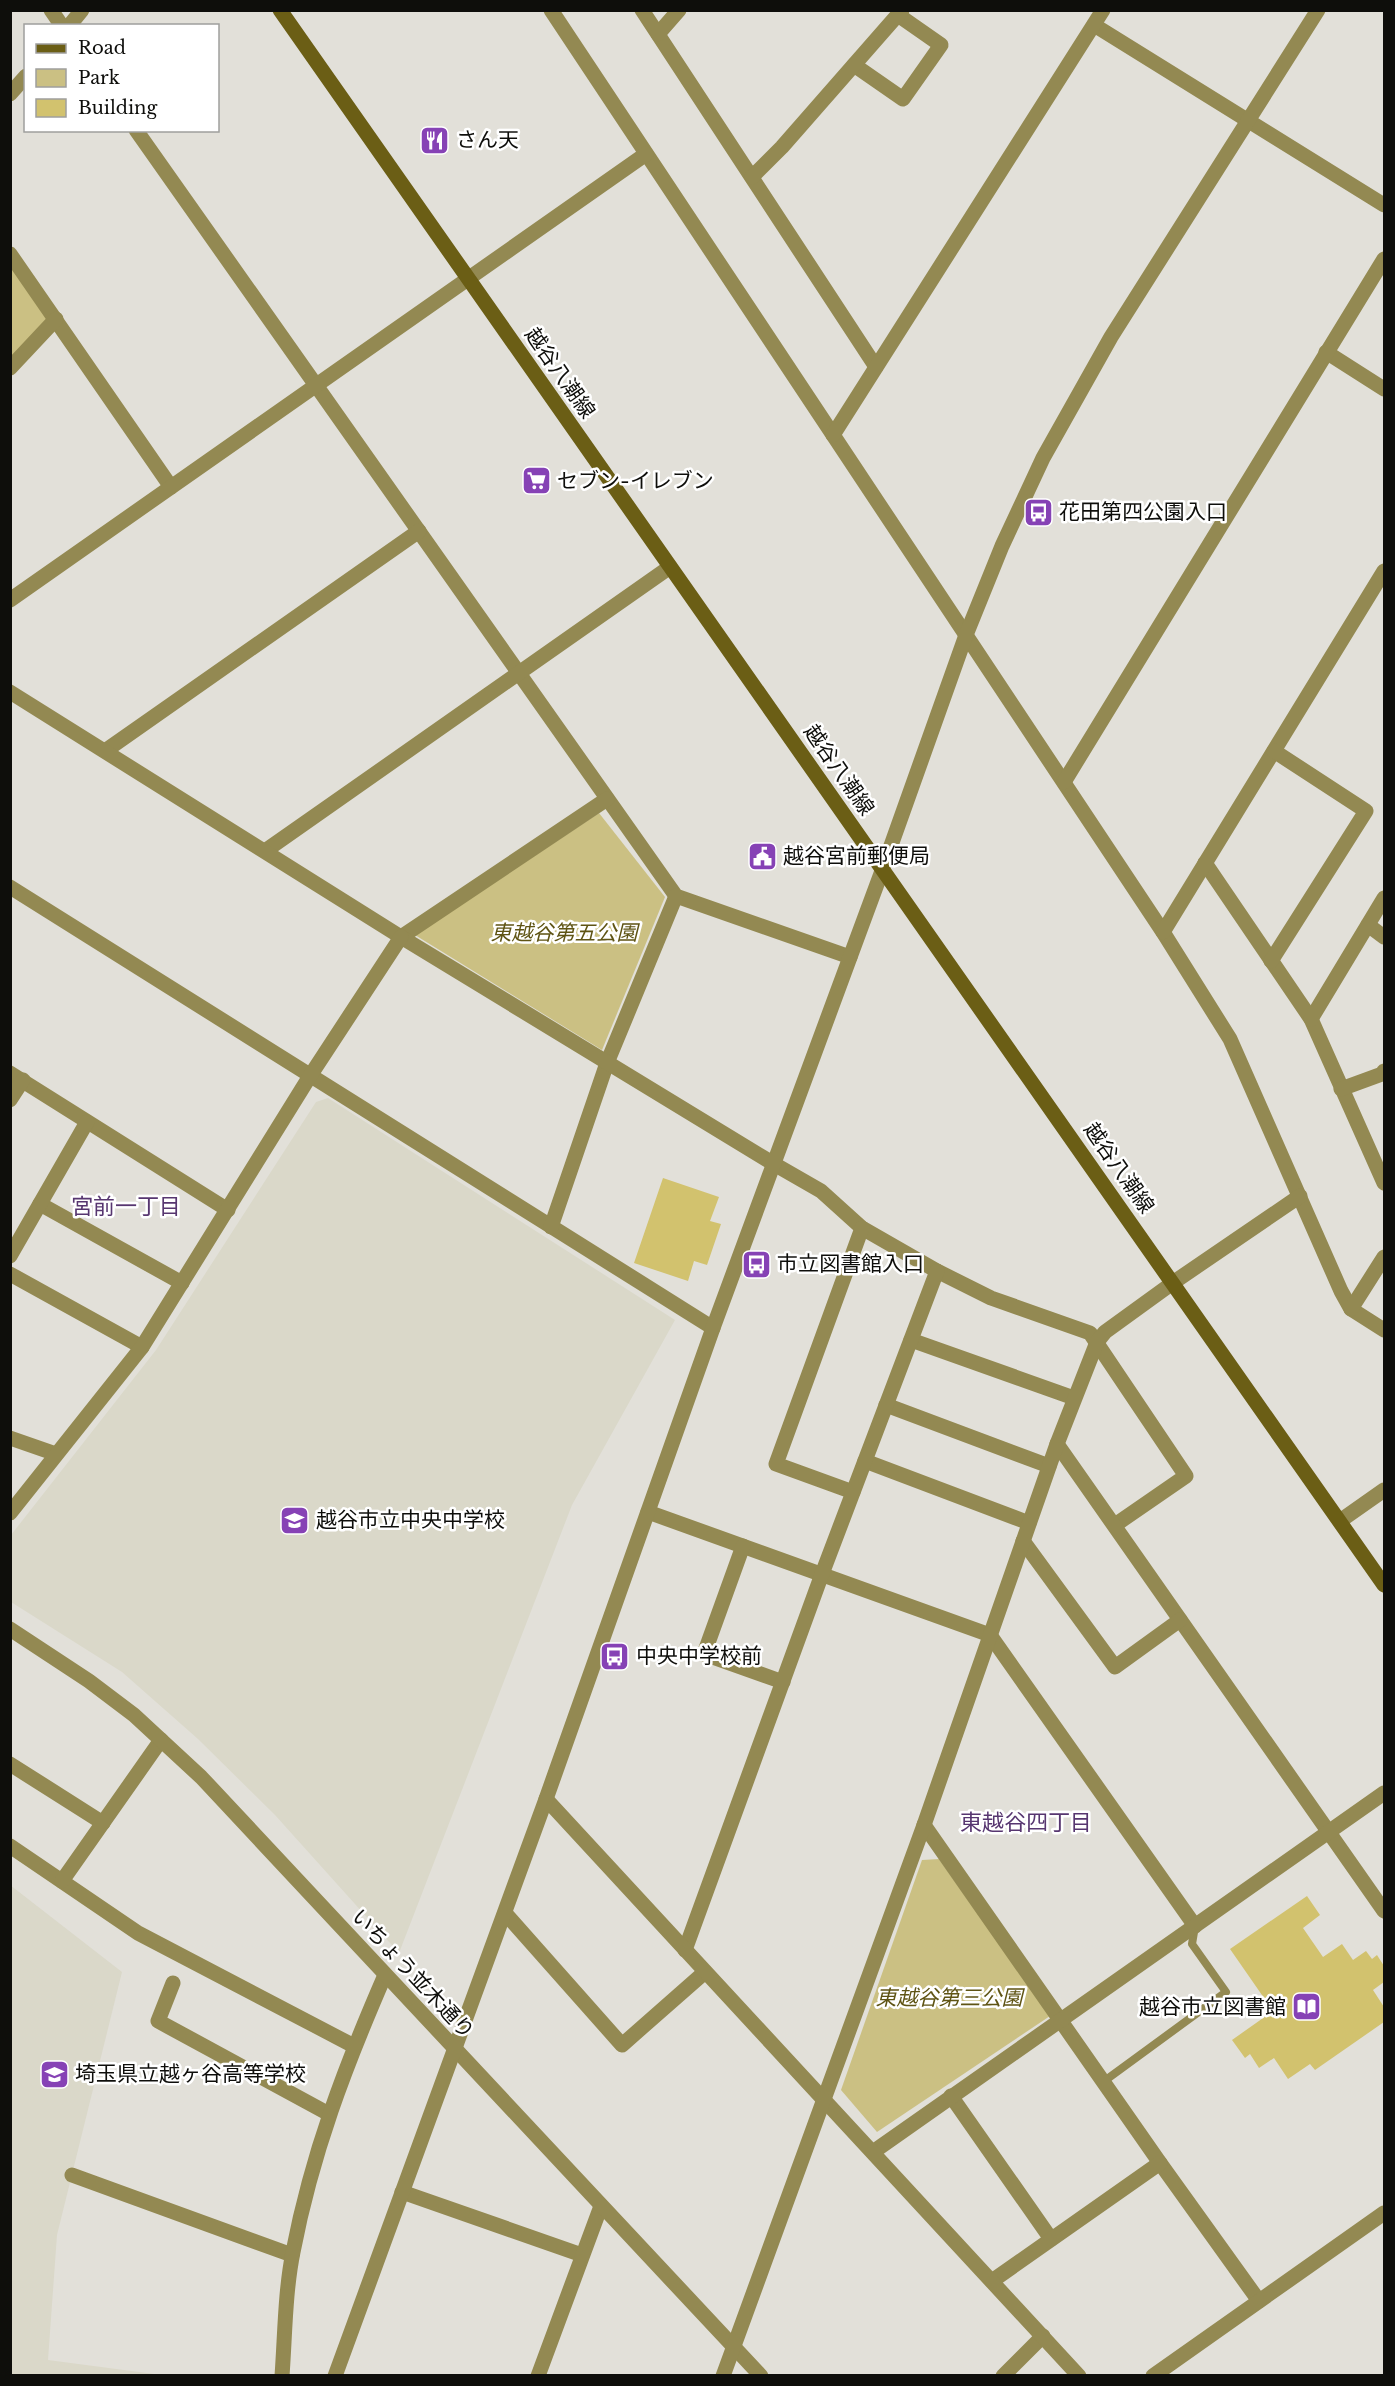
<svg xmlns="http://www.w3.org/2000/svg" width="1395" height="2386" font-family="'Libre Baskerville','Noto Sans JP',serif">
<rect width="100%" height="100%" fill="#e2e0d9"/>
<g fill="#dad8c9">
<polygon points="328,1098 675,1320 572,1505 399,1953 275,1815 198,1739 122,1672 11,1602 11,1535 156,1350 316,1102"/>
<polygon points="10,1885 122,1972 57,2235 48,2360 162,2375 11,2375"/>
</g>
<g fill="#cbc083">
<polygon points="10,266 48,319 10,359"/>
<polygon points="599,813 665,897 602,1050 415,935"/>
<polygon points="939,1859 1050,2016 877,2132 841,2090 922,1860"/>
</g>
<g fill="#d2c26e">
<polygon points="663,1178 719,1197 710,1221 721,1224 707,1265 694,1261 688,1281 634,1263"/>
<polygon points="1307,1896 1320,1915 1303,1928 1323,1957 1342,1944 1353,1960 1366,1951 1372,1959 1377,1955 1384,1966 1384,1982 1373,1990 1384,2007 1384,2022 1315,2070 1310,2064 1288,2079 1274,2058 1259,2068 1250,2054 1245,2058 1232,2040 1273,2011 1230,1949"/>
</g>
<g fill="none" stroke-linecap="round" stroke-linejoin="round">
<polyline stroke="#938952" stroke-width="8" points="1103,2082 1226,1992 1192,1944 1195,1926"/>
<g stroke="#938952" stroke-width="15">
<polyline points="51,10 62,26"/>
<polyline points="551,10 1163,932 1230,1039 1341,1291 1351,1309 1384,1330"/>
<polyline points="642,10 876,367"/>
<polyline points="1094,25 1384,205"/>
<polyline points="69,26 82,10"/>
<polyline points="658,34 679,10"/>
<polyline points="854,65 903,99 941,45 898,15"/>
<polyline points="10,94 26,76"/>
<polyline points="136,130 676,896 850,957"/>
<polyline points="752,177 782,147 902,10"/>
<polyline points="10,254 171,487"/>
<polyline points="1326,352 1384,389"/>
<polyline points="10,368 56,319"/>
<polyline points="833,435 1103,10"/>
<polyline points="10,600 646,154"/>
<polyline points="105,751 419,531"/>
<polyline points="1064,782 1384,259"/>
<polyline points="265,851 670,567"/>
<polyline points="1205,863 1311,1019 1384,1183"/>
<polyline points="10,887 713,1328"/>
<polyline points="1368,925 1384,937"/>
<polyline points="1163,932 1384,571"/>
<polyline points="401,937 607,799"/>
<polyline points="1271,961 1366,811 1274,751"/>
<polyline points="1311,1019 1384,898"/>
<polyline points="10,1073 228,1210"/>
<polyline points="1341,1089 1382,1074 1384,1071"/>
<polyline points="10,1100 23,1080"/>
<polyline points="774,1164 821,1191 862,1228 937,1271 991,1298 1090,1333 1186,1476 1115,1525"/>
<polyline points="40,1204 182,1283"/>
<polyline points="551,1227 607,1063 676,896"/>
<polyline points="10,1256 87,1122"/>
<polyline points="10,1274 142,1347"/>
<polyline points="1174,1282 1300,1196"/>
<polyline points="1351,1309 1384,1257"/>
<polyline points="911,1340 1074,1398"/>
<polyline points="886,1405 1049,1466"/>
<polyline points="10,1438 56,1454"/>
<polyline points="1057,1444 1384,1911"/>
<polyline points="865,1461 1029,1523"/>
<polyline points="853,1492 776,1464 862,1228"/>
<polyline points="648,1512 990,1635 1195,1926"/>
<polyline points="1340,1521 1384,1490"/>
<polyline points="1023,1541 1115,1667 1180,1620"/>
<polyline points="743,1546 704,1654 783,1682"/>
<polyline points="10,1764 103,1823"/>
<polyline points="924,1825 1160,2163 1259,2301"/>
<polyline points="10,1846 138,1933 354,2046"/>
<polyline points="62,1881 161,1740"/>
<polyline points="505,1913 622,2045 705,1972"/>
<polyline points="685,1950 822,1574 937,1271"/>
<polyline points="173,1983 158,2021 329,2114"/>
<polyline points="951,2096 1051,2239"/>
<polyline points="873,2152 1384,1793"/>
<polyline points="72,2175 292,2255"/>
<polyline points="402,2192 582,2255"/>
<polyline points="992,2281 1160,2163"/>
<path d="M282,2376C285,2335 285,2292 293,2252C312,2153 345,2067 385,1975"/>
<polyline points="538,2376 601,2206"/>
<polyline points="1003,2376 1043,2336"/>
<polyline points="1153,2376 1384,2213"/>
</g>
<g stroke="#938952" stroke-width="15">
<polyline points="10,692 401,937 774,1164"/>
<polyline points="10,1513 142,1347 310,1076 401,937"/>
<polyline points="10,1629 89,1681 134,1715 201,1777 761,2376"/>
<polyline points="546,1799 1079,2376"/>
<polyline points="335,2376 546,1799 713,1328 883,868 966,635 1002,546 1043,458 1111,337 1318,10"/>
<polyline points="723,2376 924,1825 1057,1444 1097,1342 1105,1332 1174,1282"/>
</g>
<polyline stroke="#6b5e15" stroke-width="15" points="280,10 1384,1585"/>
</g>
<defs>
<symbol id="restaurant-square" viewBox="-11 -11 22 22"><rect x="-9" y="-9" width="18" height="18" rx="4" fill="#8642b5" stroke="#fff"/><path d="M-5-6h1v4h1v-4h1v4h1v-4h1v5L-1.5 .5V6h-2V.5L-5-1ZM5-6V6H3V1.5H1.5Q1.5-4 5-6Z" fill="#fff"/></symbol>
<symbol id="supermarket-square" viewBox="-11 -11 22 22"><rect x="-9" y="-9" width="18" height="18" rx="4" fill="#8642b5" stroke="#fff"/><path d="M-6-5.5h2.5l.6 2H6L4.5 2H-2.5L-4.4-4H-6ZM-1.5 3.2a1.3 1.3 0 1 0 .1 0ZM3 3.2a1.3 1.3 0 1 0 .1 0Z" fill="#fff"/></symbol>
<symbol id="bus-square" viewBox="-11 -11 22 22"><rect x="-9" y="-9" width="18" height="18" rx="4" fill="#8642b5" stroke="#fff"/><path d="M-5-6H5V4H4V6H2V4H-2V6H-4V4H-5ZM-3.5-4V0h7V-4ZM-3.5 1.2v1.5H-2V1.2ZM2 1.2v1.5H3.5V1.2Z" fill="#fff"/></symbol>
<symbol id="civic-square" viewBox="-11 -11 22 22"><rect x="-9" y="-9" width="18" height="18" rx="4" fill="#8642b5" stroke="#fff"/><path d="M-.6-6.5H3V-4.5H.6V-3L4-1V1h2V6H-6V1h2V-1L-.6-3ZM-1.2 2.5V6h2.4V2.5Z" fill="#fff"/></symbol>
<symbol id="school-square" viewBox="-11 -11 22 22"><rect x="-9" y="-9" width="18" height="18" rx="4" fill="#8642b5" stroke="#fff"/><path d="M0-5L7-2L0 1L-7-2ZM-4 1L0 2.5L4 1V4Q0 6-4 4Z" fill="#fff"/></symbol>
<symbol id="library-square" viewBox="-11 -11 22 22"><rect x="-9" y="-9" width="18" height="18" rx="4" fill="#8642b5" stroke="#fff"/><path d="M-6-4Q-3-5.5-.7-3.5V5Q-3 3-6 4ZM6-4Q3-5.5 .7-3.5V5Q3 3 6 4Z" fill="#fff"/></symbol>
</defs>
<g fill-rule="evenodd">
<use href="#restaurant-square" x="418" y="124" width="33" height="33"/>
<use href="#supermarket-square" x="520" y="464" width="33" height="33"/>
<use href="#bus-square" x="1022" y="496" width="33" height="33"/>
<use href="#civic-square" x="746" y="840" width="33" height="33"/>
<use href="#bus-square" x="740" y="1248" width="33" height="33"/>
<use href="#school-square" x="278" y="1504" width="33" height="33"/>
<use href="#bus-square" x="598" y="1640" width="33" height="33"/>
<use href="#library-square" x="1290" y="1990" width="33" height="33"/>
<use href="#school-square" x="38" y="2058" width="33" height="33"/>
</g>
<g text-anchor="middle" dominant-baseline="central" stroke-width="5" stroke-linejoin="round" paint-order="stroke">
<g font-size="21" fill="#0e0e0b" stroke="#fff" text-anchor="start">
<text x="456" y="140">さん天</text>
<text x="557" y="481">セブン-イレブン</text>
<text x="1059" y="512">花田第四公園入口</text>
<text x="783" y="856">越谷宮前郵便局</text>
<text x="777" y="1264">市立図書館入口</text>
<text x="316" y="1520">越谷市立中央中学校</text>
<text x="636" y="1656">中央中学校前</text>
<text x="1286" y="2007" text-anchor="end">越谷市立図書館</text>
<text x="75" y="2074">埼玉県立越ヶ谷高等学校</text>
</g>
<g font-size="21" fill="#0e0e0b" stroke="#fff">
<text transform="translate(560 373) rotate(55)">越谷八潮線</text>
<text transform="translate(839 770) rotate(55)">越谷八潮線</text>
<text transform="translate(1119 1168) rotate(55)">越谷八潮線</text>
<text transform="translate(413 1974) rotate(47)">いちょう並木通り</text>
</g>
<g font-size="21" font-style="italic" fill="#5f5414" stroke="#fff">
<text x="564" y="933">東越谷第五公園</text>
<text x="949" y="1998">東越谷第三公園</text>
</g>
<g font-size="22" fill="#573670" stroke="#fff">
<text x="126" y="1206">宮前一丁目</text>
<text x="1026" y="1822">東越谷四丁目</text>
</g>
</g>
<rect width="1395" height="2386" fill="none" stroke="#0e0e0b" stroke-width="24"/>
<rect x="24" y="24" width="195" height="108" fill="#ffffff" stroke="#9f9f9d" stroke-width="1.5"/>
<rect x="36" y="44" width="30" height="9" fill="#6b5e15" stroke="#9f9f9d" stroke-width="1.5"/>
<text x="78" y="54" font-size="18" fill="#0e0e0b">Road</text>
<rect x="36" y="69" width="30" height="18" fill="#cbc083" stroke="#9f9f9d" stroke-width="1.5"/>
<text x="78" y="84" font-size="18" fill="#0e0e0b">Park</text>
<rect x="36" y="99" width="30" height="18" fill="#d2c26e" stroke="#9f9f9d" stroke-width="1.5"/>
<text x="78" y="114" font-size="18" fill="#0e0e0b">Building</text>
</svg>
